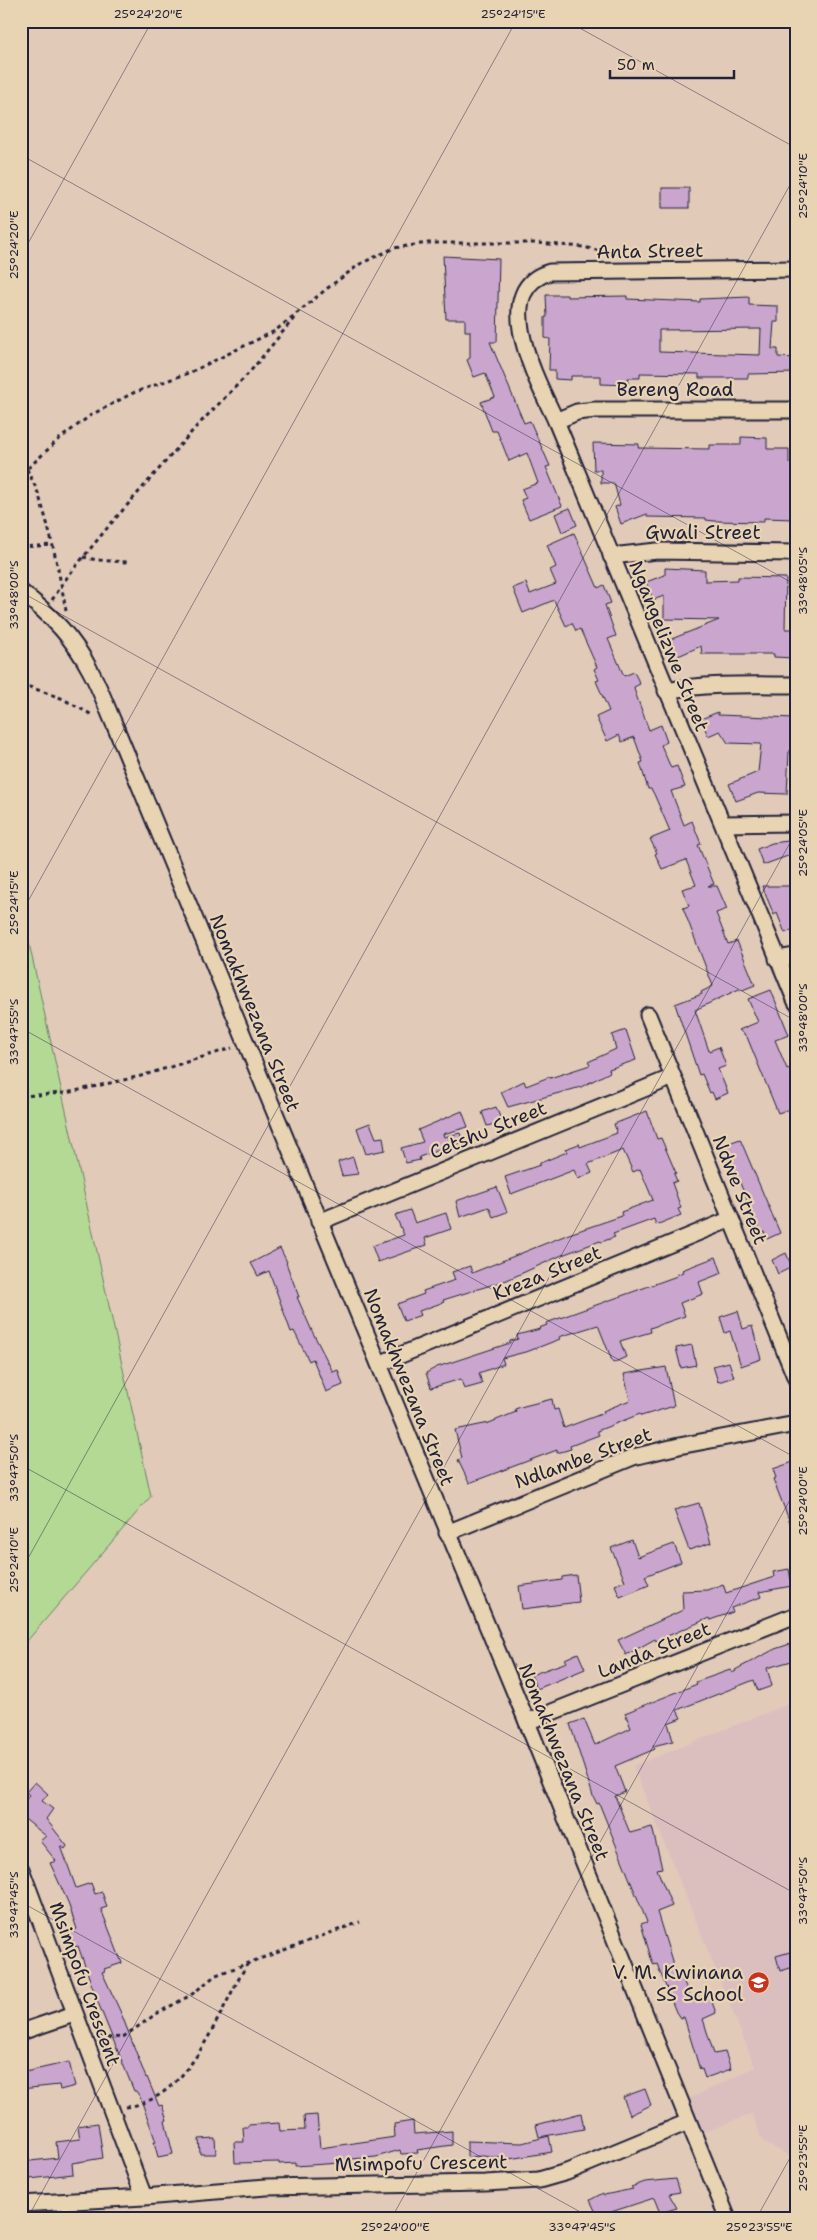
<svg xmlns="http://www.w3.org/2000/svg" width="817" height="2240" font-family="'Shantell Sans',sans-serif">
<rect width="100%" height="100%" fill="#e2cab8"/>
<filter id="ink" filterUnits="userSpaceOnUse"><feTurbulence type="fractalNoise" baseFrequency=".02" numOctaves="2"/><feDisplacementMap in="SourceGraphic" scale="10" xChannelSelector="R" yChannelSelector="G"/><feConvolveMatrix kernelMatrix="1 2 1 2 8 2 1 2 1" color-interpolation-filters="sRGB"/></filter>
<g filter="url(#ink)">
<polygon fill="#dbbfbf" points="796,1701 796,2159 763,2142 752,2114 694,2136 681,2103 755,2067 633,1766"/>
<polygon fill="#b4d994" stroke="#6b7e68" points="21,907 151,1496 21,1648"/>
<g fill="#caa6cf" stroke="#22223b" fill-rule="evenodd">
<rect x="662" y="188" width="27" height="20"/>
<polygon points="443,256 499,259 497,342 490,342 524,423 530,421 550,466 546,467 562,506 529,519 521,500 526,498 522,489 538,483 527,453 509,461 497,431 492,431 481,402 495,397 485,373 474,377 467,360 470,358 470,331 465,331 465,319 446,319"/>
<path d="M546,295H567V297L627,296V299L700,302V299L749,297V305L778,306V322H774L772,349H778V357L796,358V373L748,374V378H699V374L640,373V378H628V385L601,384V376H571V380L555,379V370H549L550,339L545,338V317H547ZM761,329L760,355L659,352V330Z"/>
<polygon points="741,437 767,438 767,449 789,449 789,463 794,463 794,519 764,518 764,522 715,521 706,520 706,518 647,517 647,514 621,524 615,507 620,505 614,483 601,483 601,470 594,470 593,443 639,444 638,448 710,449 710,445 741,445"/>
<polygon points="570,508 577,525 562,532 555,514"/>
<polygon points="574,533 598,588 604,585 611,603 605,605 616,636 608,639 624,676 634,672 640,684 634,687 635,692 649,730 661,725 667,742 661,745 671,768 677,766 685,787 671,791 684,825 692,821 701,844 698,845 714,884 708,886 717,886 727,909 716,913 728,944 737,941 755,985 740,991 739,989 695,1010 709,1051 719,1047 726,1066 718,1069 728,1093 715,1099 712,1092 710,1093 702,1074 699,1075 675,1004 702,994 701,992 713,986 683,908 689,906 682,889 696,885 686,860 662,869 655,854 657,853 650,839 670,831 654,794 651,789 648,789 640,763 643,762 634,737 622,742 619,735 607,741 596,717 609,711 596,681 599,680 594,669 597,667 580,629 576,631 572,623 566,626 554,600 523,613 513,588 526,583 530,594 556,584 550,570 556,567 547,545"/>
<polygon points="665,568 705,570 705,581 738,580 738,577 786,578 785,629 793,629 793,658 774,657 774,654 702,654 701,646 676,657 669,640 719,620 664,619 664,596 653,600 646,582 665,575"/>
<polygon points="718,712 718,715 795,718 795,751 789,751 787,794 758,793 736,801 729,784 758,772 761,744 728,743 720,731 708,736 701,719"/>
<polygon points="796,840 796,853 763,865 757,849 772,843"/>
<polygon points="762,886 796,886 796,928 785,933 777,913 774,915"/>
<polygon points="771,990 789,1035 775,1040 787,1069 791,1068 796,1080 796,1107 778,1113 747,1037 739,1030 758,1022 748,999"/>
<polygon points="626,1030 636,1060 609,1069 610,1072 581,1087 508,1107 501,1092 524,1081 526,1086 549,1077 550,1078 590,1065 588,1062 616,1049 612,1035"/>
<polygon points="496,1107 502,1122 487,1126 482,1112"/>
<polygon points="462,1111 468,1127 443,1134 444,1137 460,1133 463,1142 419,1157 420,1160 406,1163 401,1148 423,1142 418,1130"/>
<polygon points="647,1111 657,1139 661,1138 676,1173 674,1174 677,1181 672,1183 681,1208 678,1209 681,1215 656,1225 654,1219 613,1234 615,1237 601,1242 600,1241 562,1255 507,1280 443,1300 444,1302 419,1311 421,1315 404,1321 397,1304 424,1294 423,1291 455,1280 452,1272 470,1266 472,1273 569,1234 622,1216 621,1212 653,1200 640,1169 633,1172 623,1150 588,1164 592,1173 578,1179 574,1170 511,1194 505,1177 540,1165 540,1163 567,1152 565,1149 579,1144 580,1147 617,1133 614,1124"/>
<polygon points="370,1123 376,1138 383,1137 385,1150 366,1154 357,1128"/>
<polygon points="740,1139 780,1233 767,1239 764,1232 761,1233 724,1145"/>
<polygon points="353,1157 358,1174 342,1176 338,1162"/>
<polygon points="497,1187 507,1212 493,1217 489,1207 460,1217 456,1201"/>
<polygon points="410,1210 415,1223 446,1213 451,1229 425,1238 427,1245 378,1262 372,1246 404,1235 395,1215"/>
<polygon points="280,1248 287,1262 286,1263 299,1297 297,1297 312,1331 333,1372 338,1370 343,1385 326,1392 313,1359 309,1361 294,1331 291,1332 269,1271 258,1276 251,1263"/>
<polygon points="786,1253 792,1267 778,1274 772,1260"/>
<polygon points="716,1257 722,1273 699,1282 703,1294 680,1303 685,1316 650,1328 651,1332 620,1341 626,1357 613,1363 598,1325 559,1337 560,1339 529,1351 502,1358 504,1364 479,1373 482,1384 464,1389 461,1379 431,1388 426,1373 437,1367 510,1343 510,1341 518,1339 517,1335 540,1329 539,1328 547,1325 546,1323 677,1276 676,1275 683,1272 682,1270"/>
<polygon points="738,1311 743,1329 752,1326 761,1359 741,1366 730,1331 725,1333 720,1317"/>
<polygon points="692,1345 696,1365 681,1368 676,1348"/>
<polygon points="729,1362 734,1377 718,1382 713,1366"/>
<polygon points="666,1367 674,1406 641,1416 640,1414 597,1431 599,1435 570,1446 571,1449 557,1453 557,1450 469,1483 458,1460 462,1458 455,1430 489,1423 516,1412 515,1409 524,1406 552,1399 554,1410 558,1409 564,1428 604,1413 603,1411 630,1400 624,1374"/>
<polygon points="796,1461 796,1534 795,1535 773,1479 776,1478 773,1469"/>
<polygon points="699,1503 711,1543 689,1550 674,1510"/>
<polygon points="632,1540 638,1557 674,1544 681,1562 645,1576 649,1585 620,1597 615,1585 625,1581 611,1548"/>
<polygon points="789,1569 792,1586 759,1592 761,1597 731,1608 733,1612 710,1620 709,1618 656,1641 655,1639 626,1655 618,1640 683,1610 682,1591 707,1590 723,1584 726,1593 774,1577 773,1572"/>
<polygon points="576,1575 579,1602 522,1609 519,1586 562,1580 562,1577"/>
<polygon points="790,1644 795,1660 767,1668 772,1686 758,1691 754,1680 677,1710 681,1718 668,1723 673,1741 653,1746 655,1749 615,1766 625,1792 615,1796 630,1833 652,1827 662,1868 657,1869 672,1906 657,1912 676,1974 680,1973 692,2001 709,1994 716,2013 703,2019 714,2054 725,2052 731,2069 705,2078 702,2069 700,2070 684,2017 680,2018 676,2012 657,1964 654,1965 651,1958 641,1924 647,1922 599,1803 597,1804 593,1796 570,1724 584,1719 595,1745 631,1728 625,1713 697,1684 696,1682 730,1670 732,1673 736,1671 735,1670 775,1649"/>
<polygon points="578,1653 585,1669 537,1689 531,1675 567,1662 565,1659"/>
<polygon points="35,1782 48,1794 42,1801 53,1809 46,1819 67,1846 65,1849 61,1846 76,1888 91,1883 95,1894 102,1892 107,1907 101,1909 122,1963 104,1969 105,1971 102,1972 121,2013 146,2078 147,2077 159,2106 162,2105 167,2120 165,2121 173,2154 158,2157 154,2142 156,2142 140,2097 136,2091 134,2091 97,2000 78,1946 75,1947 69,1932 77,1929 67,1900 50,1863 56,1861 40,1841 46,1836 21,1816 21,1807 29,1795 26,1792"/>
<polygon points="790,1952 794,1967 780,1971 776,1956"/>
<polygon points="69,2062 75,2086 60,2090 59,2085 21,2089 21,2073"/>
<polygon points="645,2089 651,2105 630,2115 623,2097"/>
<polygon points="581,2113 584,2129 539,2137 536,2125"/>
<polygon points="317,2115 320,2148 395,2137 394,2124 413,2121 414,2134 452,2131 452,2145 417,2150 418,2153 401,2154 400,2150 376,2157 340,2160 340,2163 295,2166 295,2163 279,2164 279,2162 235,2163 234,2142 244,2142 243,2127 248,2127 248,2125 279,2123 280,2131 305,2130 304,2116"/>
<polygon points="98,2123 103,2158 72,2163 73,2174 30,2179 30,2176 23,2177 21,2162 58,2158 56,2142 80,2139 78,2126"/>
<polygon points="549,2136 552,2152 509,2159 483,2156 467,2157 467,2141 522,2143"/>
<polygon points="215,2138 216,2154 200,2154 199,2139"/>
<polygon points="676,2179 680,2192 669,2194 677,2208 660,2213 654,2198 611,2212 613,2219 599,2219 590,2200 603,2193 604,2195 633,2189 631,2187 645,2182"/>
</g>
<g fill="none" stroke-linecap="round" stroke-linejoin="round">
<defs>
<g id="minor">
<path d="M796,269L550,272C487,290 539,384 556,421L796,1002"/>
<polyline points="556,421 577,412 595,410 796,410"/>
<polyline points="611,556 657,551 796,553"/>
<path d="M21,592C48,612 74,639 90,670C100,688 107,708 115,726L527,1722L728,2219"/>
<path d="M666,691C709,683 752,685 796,685"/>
<polyline points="723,824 796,823"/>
<polyline points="777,959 796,956"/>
<polyline points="648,1015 796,1379"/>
<polyline points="319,1222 673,1077"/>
<polyline points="379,1364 731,1219"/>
<polyline points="447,1533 633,1457 679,1446 796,1424"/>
<polyline points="527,1722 796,1615"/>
<polyline points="21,1869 144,2197 21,2204"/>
<polyline points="21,2032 74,2014"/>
<polyline points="144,2197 266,2187 485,2183 539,2180 567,2172 688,2122"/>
</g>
</defs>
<use href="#minor" stroke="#22223b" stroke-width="19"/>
<g stroke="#22223b" stroke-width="3" stroke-dasharray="4 4" stroke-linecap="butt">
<path d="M21,454C25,468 33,480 38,493C51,532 59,572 66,611"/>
<polyline points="21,471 26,470 58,440 91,415 133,393 191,372 275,331 329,287 360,264 394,248 428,243 537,243 583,247 614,254"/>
<polyline points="21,547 53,545"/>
<polyline points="83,557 97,560 127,562"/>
<polyline points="52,600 68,576 108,527 196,427 249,373 295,317"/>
<polyline points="21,684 61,698 94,716"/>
<polyline points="21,1096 66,1093 141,1076 232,1048"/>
<polyline points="100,2035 105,2038 123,2037 156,2014 191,1995 216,1975 360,1922"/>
<path d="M126,2107C192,2099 217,2012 248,1963"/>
</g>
<use href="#minor" stroke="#e8d3b2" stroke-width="15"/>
</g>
</g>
<path fill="none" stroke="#22223b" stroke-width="1" stroke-opacity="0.45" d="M567,21L796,148M21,155L796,585M21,256L152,21M21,592L796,1021M21,914L516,21M21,1028L796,1458M21,1465L796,1894M21,1571L796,174M21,1902L593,2219M27,2219L796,832M391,2219L796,1489M756,2219L796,2147"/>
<defs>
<symbol id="school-disc" viewBox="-11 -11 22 22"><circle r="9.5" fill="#c8321e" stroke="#e8d3b2"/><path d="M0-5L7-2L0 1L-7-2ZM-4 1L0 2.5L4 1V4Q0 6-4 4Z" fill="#fff"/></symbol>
</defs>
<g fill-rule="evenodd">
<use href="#school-disc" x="746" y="1970" width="25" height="25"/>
</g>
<g text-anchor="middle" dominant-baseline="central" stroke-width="4.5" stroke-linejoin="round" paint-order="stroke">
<g font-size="19" fill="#22223b" stroke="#e8d3b2">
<text transform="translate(650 251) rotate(-1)">Anta Street</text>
<text x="675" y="389">Bereng Road</text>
<text x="703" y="532">Gwali Street</text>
<text transform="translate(669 646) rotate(68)">Ngangelizwe Street</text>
<text transform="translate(255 1013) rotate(68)">Nomakhwezana Street</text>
<text transform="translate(488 1130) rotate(-22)">Cetshu Street</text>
<text transform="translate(740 1190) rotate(68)">Ndwe Street</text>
<text transform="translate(547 1273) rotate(-22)">Kreza Street</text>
<text transform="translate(409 1387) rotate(68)">Nomakhwezana Street</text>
<text transform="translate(583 1458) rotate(-20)">Ndlambe Street</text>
<text transform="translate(654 1650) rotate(-22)">Landa Street</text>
<text transform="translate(564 1762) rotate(68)">Nomakhwezana Street</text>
<text transform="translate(85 1984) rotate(70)">Msimpofu Crescent</text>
<text transform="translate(421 2163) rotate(-1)">Msimpofu Crescent</text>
</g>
<g font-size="19" fill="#22223b" stroke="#e8d3b2" text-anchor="end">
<text x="743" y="1972">V. M. Kwinana<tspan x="743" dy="22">SS School</tspan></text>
</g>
</g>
<rect width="817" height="2240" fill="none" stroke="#e8d3b2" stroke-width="55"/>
<path d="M610 70v8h124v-8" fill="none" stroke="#22223b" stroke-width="2.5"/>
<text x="617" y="70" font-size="15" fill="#22223b" stroke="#e8d3b2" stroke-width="4" paint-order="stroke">50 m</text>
<rect x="28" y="28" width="762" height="2184" fill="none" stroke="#22223b" stroke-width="2"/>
<g font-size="12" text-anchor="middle" fill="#22223b">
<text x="148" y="18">25°24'20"E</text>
<text x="513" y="18">25°24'15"E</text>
<text transform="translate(803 186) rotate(-90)" y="4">25°24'10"E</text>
<text transform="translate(14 245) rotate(-90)" y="4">25°24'20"E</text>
<text transform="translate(803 581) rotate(-90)" y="4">33°48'05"S</text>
<text transform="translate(14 595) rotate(-90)" y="4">33°48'00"S</text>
<text transform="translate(803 843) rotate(-90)" y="4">25°24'05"E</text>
<text transform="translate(14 903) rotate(-90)" y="4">25°24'15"E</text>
<text transform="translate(803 1018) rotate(-90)" y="4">33°48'00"S</text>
<text transform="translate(14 1032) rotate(-90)" y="4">33°47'55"S</text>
<text transform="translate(14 1468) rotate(-90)" y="4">33°47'50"S</text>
<text transform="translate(803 1501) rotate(-90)" y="4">25°24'00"E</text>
<text transform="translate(14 1560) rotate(-90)" y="4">25°24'10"E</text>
<text transform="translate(803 1891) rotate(-90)" y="4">33°47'50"S</text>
<text transform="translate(14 1905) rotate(-90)" y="4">33°47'45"S</text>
<text transform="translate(803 2158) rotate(-90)" y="4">25°23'55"E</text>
<text x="395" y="2231">25°24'00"E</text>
<text x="582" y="2231">33°47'45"S</text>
<text x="759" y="2231">25°23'55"E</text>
</g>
</svg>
